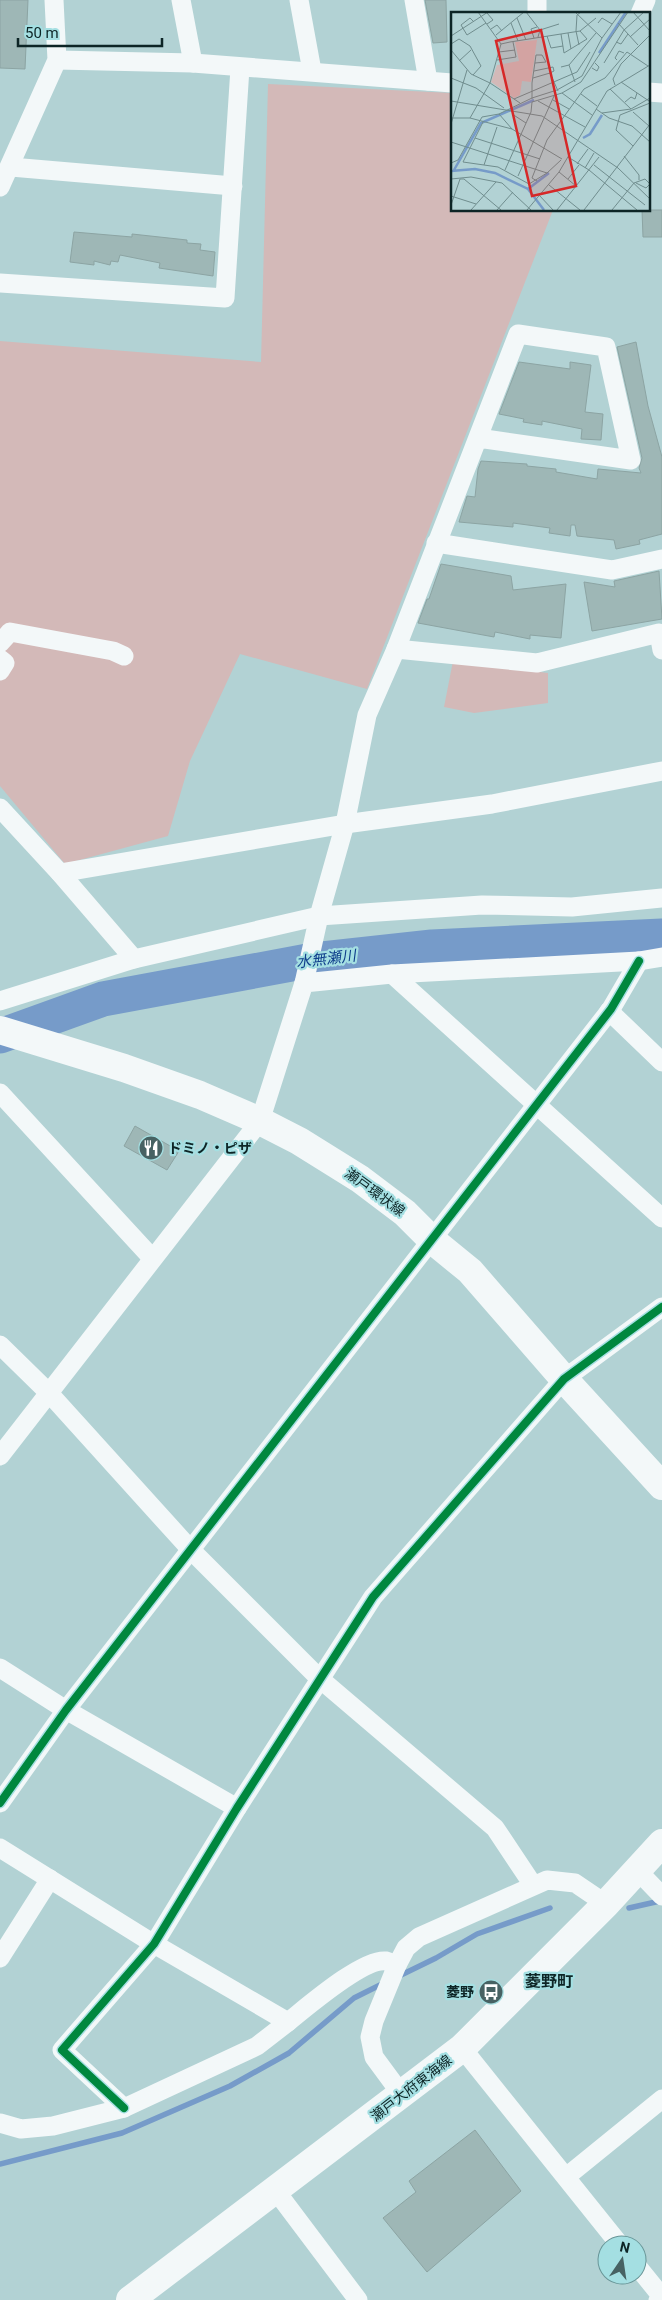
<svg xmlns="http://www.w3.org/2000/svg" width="662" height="2300" font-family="Roboto,'Noto Sans JP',sans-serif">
<rect width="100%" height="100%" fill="#b2d2d4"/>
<g fill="#d3b9b8">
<polygon points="268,84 452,93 452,210 553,210 367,689 240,654 190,761 168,836 65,864 0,786 0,341 261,362"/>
<polygon points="453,661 548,673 548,703 474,713 444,707"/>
</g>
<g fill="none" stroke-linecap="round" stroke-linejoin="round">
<g stroke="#769bc9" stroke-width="5.5">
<polyline points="629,1908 660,1901"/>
<polyline points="397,1977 436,1958 477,1934 550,1908"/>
<polyline points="0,2164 122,2133 230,2086 289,2053 354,1998 384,1983"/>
</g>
<polyline stroke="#769bc9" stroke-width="35" points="0,1036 103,999 313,960 432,947 662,936"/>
</g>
<g fill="#9eb7b6" stroke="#8ca4a3">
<polygon points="0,0 28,0 25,69 0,68"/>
<polygon points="425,0 446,0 447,42 433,43"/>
<polygon points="642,210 662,210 662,237 643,237"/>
<polygon points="74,232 132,237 132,234 187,240 187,243 201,244 200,250 215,252 213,276 159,268 160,263 120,255 118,262 111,261 110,265 94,261 94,265 70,262"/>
<polygon points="636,342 648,406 662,457 662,534 639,540 640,544 616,549 614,540 577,536 575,525 571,525 570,536 549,533 550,528 513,523 513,527 459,522 467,496 475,497 478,469 481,461 527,464 527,466 556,469 556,472 597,479 598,469 641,473 639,468 642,458 617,347"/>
<polygon points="519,362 570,369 570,362 591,365 585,412 603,414 601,440 581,439 582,429 542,421 542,425 523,422 524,419 499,414"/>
<polygon points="441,564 511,576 513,590 566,584 561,638 530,635 530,639 495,632 494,637 418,623 427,599 429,599"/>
<polygon points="659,571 662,619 592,631 584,582 615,587 614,581"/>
<polygon points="135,1126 179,1151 167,1170 124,1146"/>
<polygon points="475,2130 521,2191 427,2272 383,2218 416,2192 409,2181"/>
</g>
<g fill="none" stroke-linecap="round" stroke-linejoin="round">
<g stroke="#f3f8f9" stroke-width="19">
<polyline points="181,0 193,63"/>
<polyline points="299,0 312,71"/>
<polyline points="414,0 428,81"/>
<polyline points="537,0 537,14"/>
<polyline points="640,14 646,0"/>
<polyline points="57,60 193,63 452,83"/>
<polyline points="648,92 662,93"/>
<polyline points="11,167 233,186"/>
<polyline points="0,187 57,60 54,0"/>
<polyline points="0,283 225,298 240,68"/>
<polyline points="436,543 612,570 662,559"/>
<polyline points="0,643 10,632 113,651 124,656"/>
<polyline points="396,649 537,663 659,633 662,650"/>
<polyline points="0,659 5,663 0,671"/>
<polyline points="0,808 60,873 134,959"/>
<polyline points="60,873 345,824 492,804 662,771"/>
<polyline points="392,974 662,1218"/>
<polyline points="304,983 319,916 345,824 367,715 396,649 518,334 606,347 631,460 478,438"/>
<polyline points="0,1001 134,959 319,916 482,905 572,907 662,898"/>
<polyline points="609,1011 662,1062"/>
<polyline points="0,1093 152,1258"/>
<polyline points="0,1345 49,1393 191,1550 319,1678 495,1828 533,1885"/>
<polyline points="0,1456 260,1121 304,983 392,974 639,961 662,957"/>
<polyline points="0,1668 66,1710 237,1808"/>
<polyline points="0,1803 66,1710 611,1009 639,961"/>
<path d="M0,1848L154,1944L288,2022C307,2007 363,1958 386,1961C390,1962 394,1964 397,1965"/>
<polyline points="637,1870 662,1896"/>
<polyline points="0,1958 50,1879"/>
<polyline points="462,2048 620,2245"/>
<polyline points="402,2095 374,2057 370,2037 374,2021 397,1965 406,1948 419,1937 547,1880 575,1883 606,1904"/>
<polyline points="124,2108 62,2050 154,1944 237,1808 373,1597 564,1379 662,1307"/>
<polyline points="0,2123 21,2129 53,2126 124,2108 257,2046 288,2022"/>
<polyline points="566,2177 662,2099"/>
<polyline points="276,2191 358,2300"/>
<polyline points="637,2266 662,2297 658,2300"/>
</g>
<g stroke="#f3f8f9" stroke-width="28">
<polyline points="0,1030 124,1068 200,1095 260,1121 299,1141 360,1179 405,1213 432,1240 470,1271 564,1379 662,1486"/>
<polyline points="130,2300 462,2048 606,1904 662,1843"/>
</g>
<defs>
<g id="cycleway">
<polyline points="0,1803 66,1710 611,1009 639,961"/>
<polyline points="124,2108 62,2050 154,1944 237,1808 373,1597 564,1379 662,1307"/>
</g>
</defs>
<use href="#cycleway" stroke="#a4dfe2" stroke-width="11"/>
<use href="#cycleway" stroke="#00873e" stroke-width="8"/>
</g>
<defs>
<symbol id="restaurant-disc" viewBox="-11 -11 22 22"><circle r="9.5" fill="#476263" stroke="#a4dfe2"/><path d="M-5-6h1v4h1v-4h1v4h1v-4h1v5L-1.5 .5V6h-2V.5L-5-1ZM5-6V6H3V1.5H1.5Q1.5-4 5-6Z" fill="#fff"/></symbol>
<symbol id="bus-disc" viewBox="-11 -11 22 22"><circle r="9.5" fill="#476263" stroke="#a4dfe2"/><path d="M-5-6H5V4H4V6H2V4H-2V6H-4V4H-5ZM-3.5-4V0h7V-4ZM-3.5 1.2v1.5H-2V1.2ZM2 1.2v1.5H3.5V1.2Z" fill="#fff"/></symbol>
</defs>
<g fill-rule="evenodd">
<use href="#restaurant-disc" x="137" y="1134" width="28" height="28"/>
<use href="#bus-disc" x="477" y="1978" width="28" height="28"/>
</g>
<g text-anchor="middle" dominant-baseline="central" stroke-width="4.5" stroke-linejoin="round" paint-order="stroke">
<g font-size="14" font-weight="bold" fill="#0d2526" stroke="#a4dfe2" text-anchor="start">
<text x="168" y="1148">ドミノ・ピザ</text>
<text x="474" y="1992" text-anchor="end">菱野</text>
</g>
<g font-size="14" fill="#0d2526" stroke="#a4dfe2">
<text transform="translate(375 1192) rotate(36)">瀬戸環状線</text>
<text transform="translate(411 2088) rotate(-38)">瀬戸大府東海線</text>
</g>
<g font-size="15" font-style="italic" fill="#0f3e8b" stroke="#a4dfe2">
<text transform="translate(326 959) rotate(-7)">水無瀬川</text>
</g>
<g font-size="16" font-weight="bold" fill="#0d2526" stroke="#a4dfe2">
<text x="549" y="1981">菱野町</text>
</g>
</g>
<g transform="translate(451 12)">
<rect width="199" height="199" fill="#b2d2d4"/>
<path d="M86,28L80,70L71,69L69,83L63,86L40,70L46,53L68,49L64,30Z" fill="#d3b9b8"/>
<path fill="none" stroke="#769bc9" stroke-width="2.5" d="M148,41L175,0M132,126L139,122L151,103M3,158L30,111L83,88M0,159L24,157L44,161L77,177L93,198M77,177L98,161"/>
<path fill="none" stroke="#708d8e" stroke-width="1" d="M27,0L50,32L39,71L69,91M75,0L89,18L87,25M124,0L151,26M182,0L199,19M36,1L42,8L36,12M66,6L75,28M23,10L19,6L10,13L16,23L35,11M60,11L67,29M147,11L151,6L161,12M167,11L187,33M40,17L46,13L51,19M89,18L108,12M129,19L145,6M117,21L120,37M45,23L73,0M0,24L37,0M96,24L100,36L112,34M179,25L199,7M83,26L80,17L86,15M165,30L170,32L177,22M0,32L8,27L19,34L30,54L22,63M50,32L59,30L129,19L136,27L113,41L110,22M128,33L125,19L126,3L130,0M0,38L20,62L39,71L19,106M48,40L64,38M46,48L65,45L62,30M166,48L164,46L168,39L173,41M8,49L20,38M153,51L173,18L193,0M118,53L124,70M110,55L118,53L145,21M141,56L146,59L148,55L144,51M83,59L102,55L103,59L99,61M0,66L25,76L53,96M82,66L99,61L107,79M170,70L198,89M164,73L162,67L170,52L199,23M159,77L180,97M111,81L141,103M130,82L146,94M63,87L126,60L139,40M81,87V71L85,43H91L95,50L84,51M102,88L118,97M0,89L91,104L167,156L199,187M87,89L134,115M174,90L180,85L184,87L186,81M145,97L158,106L181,114L199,130M182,100L198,114M151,101L180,97L199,86M48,102L61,117L111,147M61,102L75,111M0,106H19L61,117M32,110L12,150L47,155L78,172L96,161M0,112L16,58M24,126L89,147M0,130L96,161L110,148M182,134L165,118L169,103L199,91M173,144L188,163V168M117,145L138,158L186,198M0,151L7,148L31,105L48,102L81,86L106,78L131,64L151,26L170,0M126,152L137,137M33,153L46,115M143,153L194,193M134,156L143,141M54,158L80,100L81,90L111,81L130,70L177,0M108,160L125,174M67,164L103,84M0,167L20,165L51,171L80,198M117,167L128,153M86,169L81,166L96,128L133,77L154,66L176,40L197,54M185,171L195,176L199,172M98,173L129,198M88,183L102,198M0,184L25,192M0,193L9,167H13L50,198M20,198L45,170M46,198L62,180M76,198L108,160L156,79L199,53M106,198L148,145M133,198L199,112M161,198L183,171L194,167L199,172"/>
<path fill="#d62828" fill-opacity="0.15" stroke="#d62828" stroke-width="2.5" d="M90,18L125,174L81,184L45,29Z"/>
<rect width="199" height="199" fill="none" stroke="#0d2526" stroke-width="2.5"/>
</g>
<g transform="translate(622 2260) rotate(13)"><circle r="24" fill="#a4dfe2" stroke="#689597"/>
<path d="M0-4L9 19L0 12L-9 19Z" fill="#476263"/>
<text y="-8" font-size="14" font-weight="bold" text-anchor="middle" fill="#0d2526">N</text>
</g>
<path d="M18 38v8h144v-8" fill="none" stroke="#0d2526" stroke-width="2.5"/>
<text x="25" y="38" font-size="15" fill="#0d2526" stroke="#a4dfe2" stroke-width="4" paint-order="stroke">50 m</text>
</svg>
